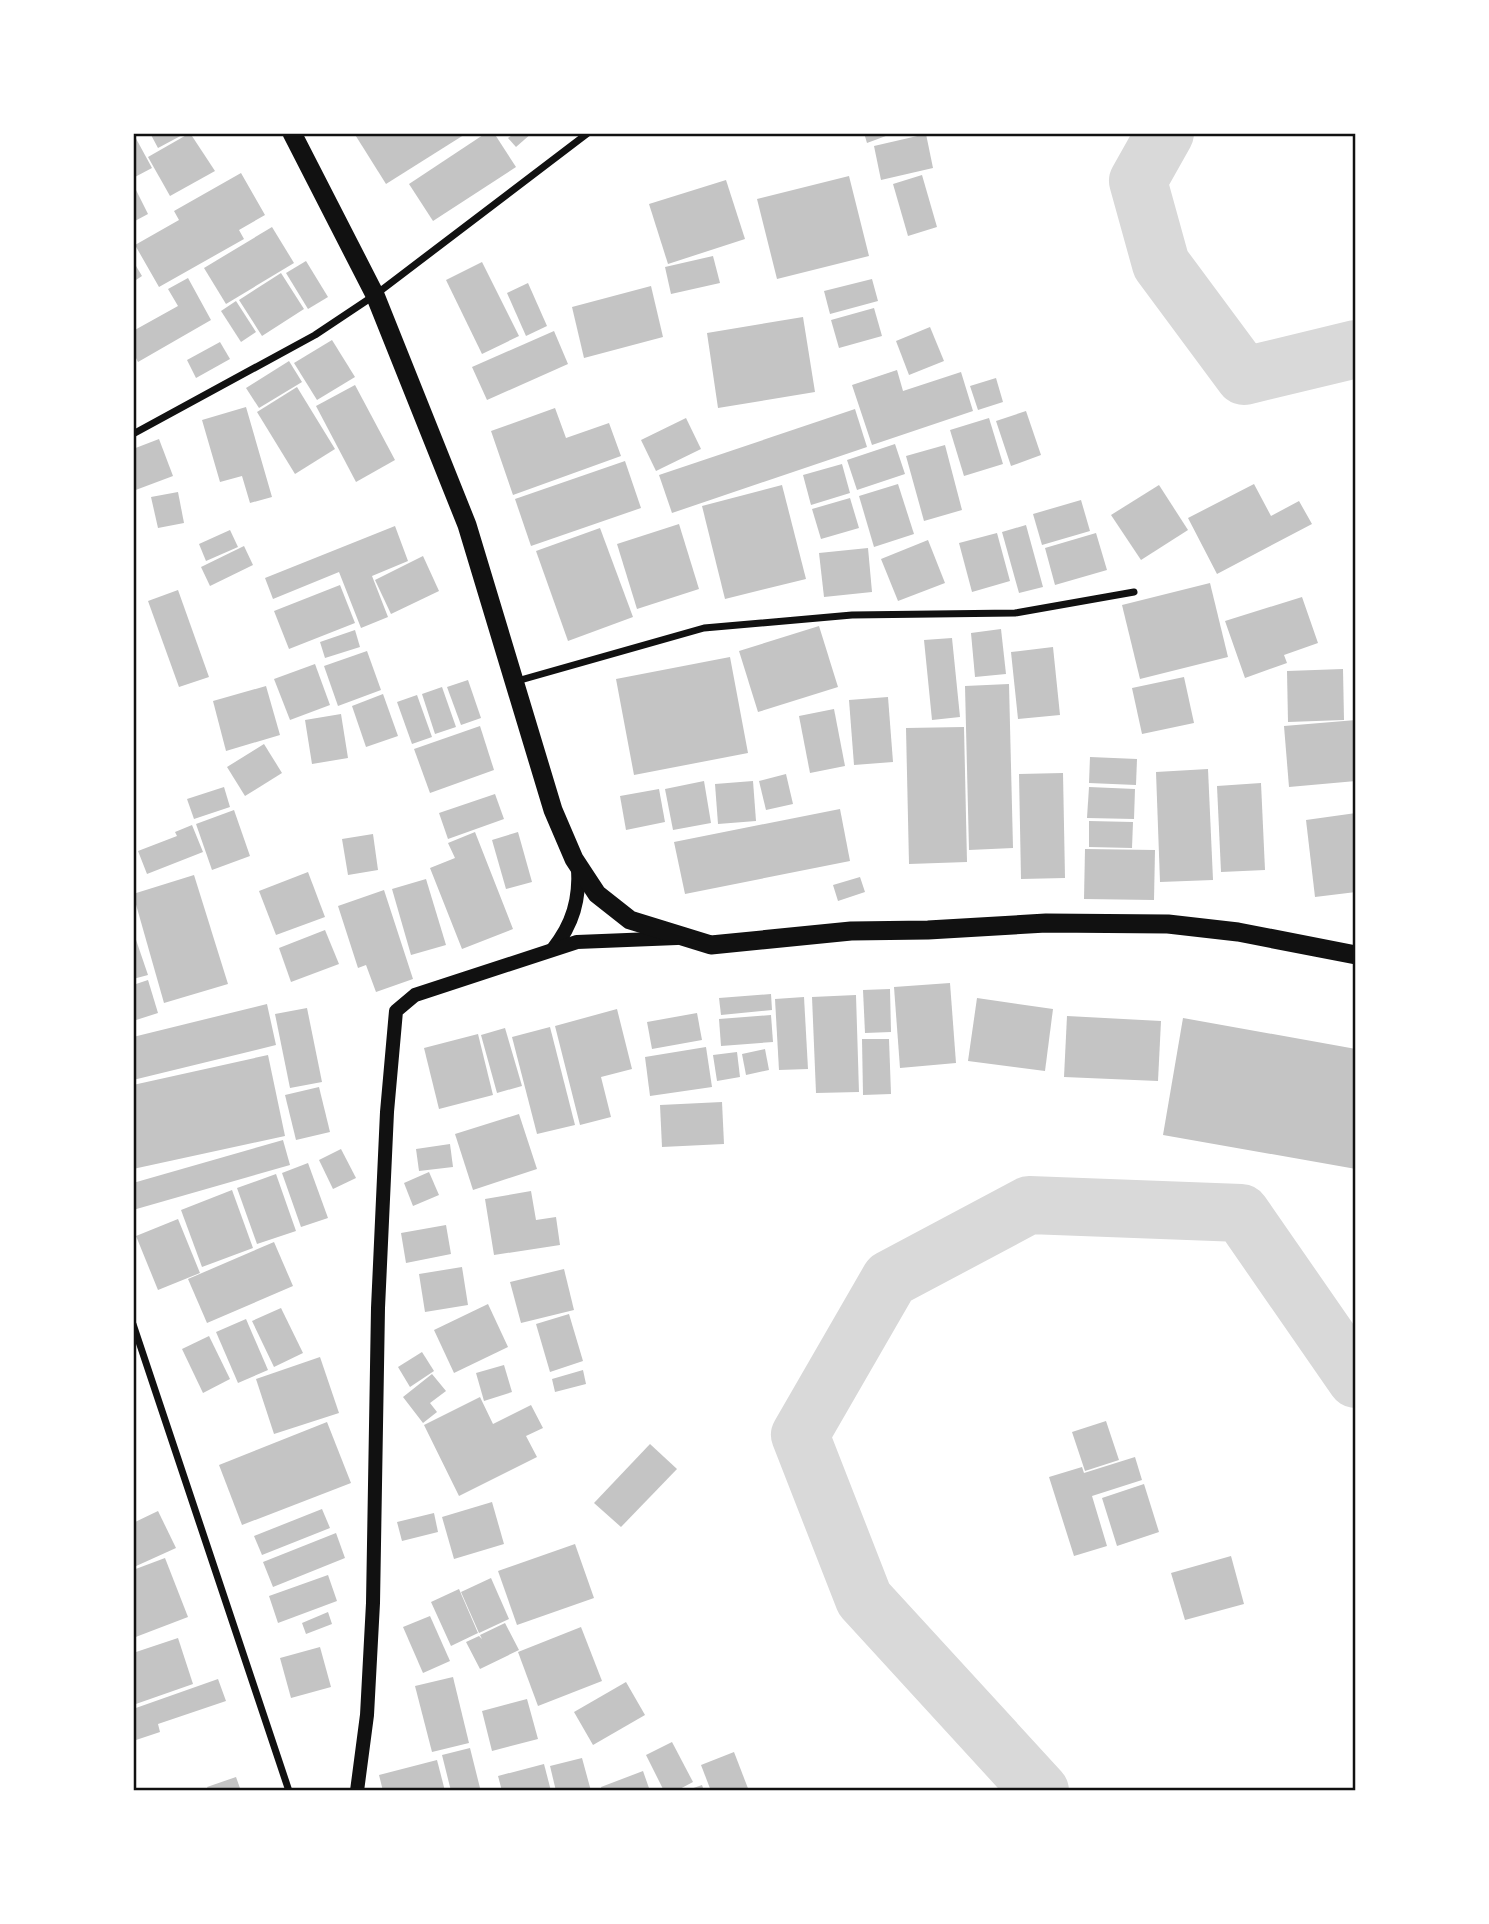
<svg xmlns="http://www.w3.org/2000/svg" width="1489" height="1924" font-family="Rubik,sans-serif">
<rect width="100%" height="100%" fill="#fff"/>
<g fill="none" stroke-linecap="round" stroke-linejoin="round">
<g stroke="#d9d9d9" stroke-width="58">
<polyline points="1165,133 1138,181 1161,264 1244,376 1356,349"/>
<polyline points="1040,1791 864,1599 800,1435 890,1279 1029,1205 1241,1213 1356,1379"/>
</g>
</g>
<g fill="#c4c4c4">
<polygon points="133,133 152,168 133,178"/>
<polygon points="150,133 186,133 158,148"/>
<polygon points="190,133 215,171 170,196 148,157"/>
<polygon points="354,133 467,133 386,184"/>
<polygon points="486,133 494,133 516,167 433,221 409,184"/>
<polygon points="515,133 532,133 516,147 508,138"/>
<polygon points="864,133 894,133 867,143"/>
<polygon points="926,134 933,168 881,180 874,146"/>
<polygon points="241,173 265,215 239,230 244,239 159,287 135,245 179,220 174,211"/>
<polygon points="922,175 937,227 908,236 893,184"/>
<polygon points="849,176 869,256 777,279 757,199"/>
<polygon points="726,180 745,239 668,264 649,204"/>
<polygon points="133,184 148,214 133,222"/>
<polygon points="272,227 294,263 226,304 204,268"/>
<polygon points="713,256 720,283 671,294 665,267"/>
<polygon points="133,261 142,276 133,282"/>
<polygon points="306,261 328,297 308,309 286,273"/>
<polygon points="482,262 519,336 482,354 446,280"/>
<polygon points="281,273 304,309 262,336 239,300"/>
<polygon points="188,278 211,320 138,362 133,352 133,331 178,306 168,289"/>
<polygon points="872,279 878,301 830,314 824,291"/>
<polygon points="528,283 547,326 526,336 507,293"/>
<polygon points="651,286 663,337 584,358 572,307"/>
<polygon points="236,301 256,332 241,342 221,311"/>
<polygon points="874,308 882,336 839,348 831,320"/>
<polygon points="803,317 815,392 718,408 707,333"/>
<polygon points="930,327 944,361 909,375 896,341"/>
<polygon points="554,331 568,364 487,400 472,367"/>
<polygon points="332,340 355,377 317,400 294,363"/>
<polygon points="220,342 230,359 196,378 187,360"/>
<polygon points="289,361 302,382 259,408 246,388"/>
<polygon points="897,370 903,391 961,372 973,411 872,445 852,385"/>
<polygon points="996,378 1003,402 978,410 970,386"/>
<polygon points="355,385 395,460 356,482 316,406"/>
<polygon points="297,387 335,449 295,474 257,412"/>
<polygon points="246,407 272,497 250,503 242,476 220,482 202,420"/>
<polygon points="555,408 566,438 609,423 621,456 513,495 491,431"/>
<polygon points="855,409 867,447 672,513 659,475"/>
<polygon points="1026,411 1041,455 1011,466 996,421"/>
<polygon points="686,418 701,449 656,471 641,440"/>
<polygon points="989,418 1003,464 964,476 950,430"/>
<polygon points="159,439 173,476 133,491 133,449"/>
<polygon points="895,444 905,474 857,490 847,460"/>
<polygon points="945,445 962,510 924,521 906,456"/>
<polygon points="625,461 641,508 531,546 515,499"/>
<polygon points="842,464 850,493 811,505 803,475"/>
<polygon points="898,484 914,534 874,547 859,496"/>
<polygon points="1254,484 1271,516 1299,501 1312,524 1217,574 1188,518"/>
<polygon points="782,485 806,579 725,599 702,506"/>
<polygon points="1159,485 1188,530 1141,560 1111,515"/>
<polygon points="178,492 184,523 158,528 151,497"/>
<polygon points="850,498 859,528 821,539 812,509"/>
<polygon points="1081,500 1090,531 1042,545 1033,514"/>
<polygon points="679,524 699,589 637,609 617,544"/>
<polygon points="1026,525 1043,587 1019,593 1002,532"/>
<polygon points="395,526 408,561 372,576 388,617 361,628 339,572 273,599 265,578"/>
<polygon points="600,528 633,617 568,641 536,551"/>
<polygon points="230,530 238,547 206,561 199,544"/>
<polygon points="997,533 1010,581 972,592 959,543"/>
<polygon points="1096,533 1107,570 1055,585 1045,548"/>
<polygon points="928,540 945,583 898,601 881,559"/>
<polygon points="244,546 253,565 210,586 201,567"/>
<polygon points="868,548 872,592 824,597 819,553"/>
<polygon points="423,556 439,591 391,614 375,580"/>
<polygon points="1210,583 1228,657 1140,679 1122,605"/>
<polygon points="340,585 355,623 289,649 274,611"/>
<polygon points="178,590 209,677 179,687 148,601"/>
<polygon points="1302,597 1318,643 1284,655 1287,663 1245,678 1225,621"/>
<polygon points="819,626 838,687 758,712 739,651"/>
<polygon points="1001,629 1006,674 975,677 971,633"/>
<polygon points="355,630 360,647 325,658 320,642"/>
<polygon points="952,638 960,717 932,720 924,640"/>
<polygon points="1053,647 1060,715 1018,719 1011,652"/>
<polygon points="367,651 381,690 338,706 324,666"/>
<polygon points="730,657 748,753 634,775 616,679"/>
<polygon points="315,664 330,705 290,720 274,679"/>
<polygon points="1343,669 1344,720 1288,722 1287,671"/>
<polygon points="1184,677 1194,723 1142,734 1132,688"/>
<polygon points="468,680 481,718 461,725 447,687"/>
<polygon points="1009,684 1013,848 969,850 965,686"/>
<polygon points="266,686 280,735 226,751 213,701"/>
<polygon points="442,687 456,727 435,734 422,694"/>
<polygon points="383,694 398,736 366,747 352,706"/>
<polygon points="417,695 432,737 412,744 397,702"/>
<polygon points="888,697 893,762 854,765 849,700"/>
<polygon points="834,709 845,766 810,773 799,716"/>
<polygon points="341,714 348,758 312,764 305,720"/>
<polygon points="1356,720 1356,781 1289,787 1284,726"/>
<polygon points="480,726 494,770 430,793 414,749"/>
<polygon points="964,727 967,862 909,864 906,728"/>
<polygon points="264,744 282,773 245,796 227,767"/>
<polygon points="1090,757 1137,759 1136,785 1089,783"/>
<polygon points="1208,769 1213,880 1160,882 1156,772"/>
<polygon points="1063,773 1065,878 1021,879 1019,774"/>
<polygon points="786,774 793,804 766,810 759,781"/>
<polygon points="704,781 711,823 673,830 665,789"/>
<polygon points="753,781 756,821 718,824 715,784"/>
<polygon points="1261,783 1265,870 1221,872 1217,786"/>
<polygon points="224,787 230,807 194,819 187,799"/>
<polygon points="1089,787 1135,789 1134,819 1087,818"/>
<polygon points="659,789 665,822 626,830 620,796"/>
<polygon points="495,794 504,819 448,839 439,813"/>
<polygon points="840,809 850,861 685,894 674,842"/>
<polygon points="234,810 250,856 212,870 196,824"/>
<polygon points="1356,813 1356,892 1315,897 1306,820"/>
<polygon points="1089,821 1133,822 1132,848 1089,847"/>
<polygon points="192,825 203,852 147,874 138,851 177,836 175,832"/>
<polygon points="475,832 513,929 462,949 430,868 455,858 448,843"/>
<polygon points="518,832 532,882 506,889 492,840"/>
<polygon points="373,834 378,870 348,875 342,839"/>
<polygon points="1085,849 1155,850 1154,900 1084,899"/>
<polygon points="308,872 325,917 276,935 259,891"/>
<polygon points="194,875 228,984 164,1003 133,894"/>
<polygon points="860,877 865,892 838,901 833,885"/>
<polygon points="426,879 446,945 411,955 392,889"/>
<polygon points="384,890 413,979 376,992 366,965 358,968 338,906"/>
<polygon points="325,930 339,964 291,982 279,948"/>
<polygon points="133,931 148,975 133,979"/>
<polygon points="148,980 158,1013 133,1021 133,985"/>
<polygon points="950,983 956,1063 900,1068 894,987"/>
<polygon points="890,989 891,1032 865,1033 863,990"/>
<polygon points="771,994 772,1010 721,1015 719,998"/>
<polygon points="856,995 859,1092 816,1093 812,997"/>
<polygon points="804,997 808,1069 779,1070 775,999"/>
<polygon points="977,998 1053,1009 1045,1071 968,1061"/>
<polygon points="267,1004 276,1045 133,1080 133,1037"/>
<polygon points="307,1008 322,1082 290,1088 275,1014"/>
<polygon points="617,1009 632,1069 601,1077 611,1117 580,1125 555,1026"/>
<polygon points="697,1013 702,1040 652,1049 647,1022"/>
<polygon points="771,1015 773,1042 721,1046 719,1019"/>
<polygon points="1067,1016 1161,1021 1158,1081 1064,1077"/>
<polygon points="1183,1018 1356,1049 1356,1169 1163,1135"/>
<polygon points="550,1027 575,1125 537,1134 512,1037"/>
<polygon points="505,1028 522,1086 497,1093 481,1035"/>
<polygon points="478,1034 493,1095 439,1109 424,1048"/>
<polygon points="862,1039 889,1039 891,1094 863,1095"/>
<polygon points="706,1047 712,1087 650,1096 645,1057"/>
<polygon points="765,1049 769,1070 746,1075 742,1054"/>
<polygon points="737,1052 740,1077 717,1081 713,1055"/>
<polygon points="268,1055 285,1136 133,1169 133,1085"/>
<polygon points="319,1087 330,1132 296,1140 285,1095"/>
<polygon points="722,1102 724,1144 662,1147 660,1105"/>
<polygon points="519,1114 537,1169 473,1190 455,1134"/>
<polygon points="283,1140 290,1165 133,1210 133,1183"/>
<polygon points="450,1144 453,1167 419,1171 416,1149"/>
<polygon points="341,1149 356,1178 333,1189 319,1160"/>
<polygon points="308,1163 328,1218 301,1227 282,1173"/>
<polygon points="429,1172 439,1195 413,1206 404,1183"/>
<polygon points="276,1174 296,1231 257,1244 237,1188"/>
<polygon points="232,1190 253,1248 202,1267 181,1210"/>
<polygon points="531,1191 536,1220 556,1217 560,1245 494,1255 485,1199"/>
<polygon points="178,1219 200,1273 158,1290 136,1236"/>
<polygon points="446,1225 451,1254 406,1263 401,1233"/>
<polygon points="274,1242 293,1286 207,1323 188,1279"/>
<polygon points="462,1267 468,1305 425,1312 419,1274"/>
<polygon points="564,1269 574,1310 521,1323 510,1282"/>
<polygon points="488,1304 508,1347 454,1373 434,1330"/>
<polygon points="281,1308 303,1353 274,1367 252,1321"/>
<polygon points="569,1314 583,1361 550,1372 536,1324"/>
<polygon points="246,1319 268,1370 238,1383 216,1332"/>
<polygon points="209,1336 230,1379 203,1393 182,1349"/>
<polygon points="422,1352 434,1371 410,1387 398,1367"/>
<polygon points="320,1357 339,1413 274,1434 256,1379"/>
<polygon points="504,1365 512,1392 484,1401 476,1373"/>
<polygon points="583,1370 586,1384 555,1392 552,1379"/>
<polygon points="432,1374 446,1391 430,1403 437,1412 423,1423 403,1397"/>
<polygon points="480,1397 493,1424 531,1405 543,1428 526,1436 537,1457 459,1496 424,1425"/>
<polygon points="1106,1421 1119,1460 1085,1471 1072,1432"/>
<polygon points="327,1422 351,1483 242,1525 219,1465"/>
<polygon points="650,1444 677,1469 621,1527 594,1503"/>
<polygon points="1135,1457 1142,1480 1092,1496 1107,1546 1074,1556 1049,1477 1082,1467 1084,1473"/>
<polygon points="1144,1484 1159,1532 1117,1546 1102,1498"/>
<polygon points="492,1502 504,1544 454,1559 442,1517"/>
<polygon points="322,1509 330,1528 262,1555 254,1536"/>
<polygon points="158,1511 176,1548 134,1567 133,1523"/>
<polygon points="434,1513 438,1532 402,1541 397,1522"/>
<polygon points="336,1533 345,1558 273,1587 263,1562"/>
<polygon points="575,1544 594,1598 517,1625 498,1571"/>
<polygon points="1231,1556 1244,1604 1185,1620 1171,1573"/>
<polygon points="165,1558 188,1617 133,1638 133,1570"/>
<polygon points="328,1575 337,1601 278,1623 269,1596"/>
<polygon points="491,1578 509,1619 479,1633 461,1592"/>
<polygon points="459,1589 478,1633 451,1646 431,1602"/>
<polygon points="328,1612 332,1624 306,1634 302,1623"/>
<polygon points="430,1616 450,1661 423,1673 403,1627"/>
<polygon points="505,1623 519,1650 480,1669 466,1642 479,1636 482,1639 480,1635"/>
<polygon points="581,1627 602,1681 538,1706 518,1652"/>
<polygon points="178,1638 193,1684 133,1705 133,1653"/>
<polygon points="320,1647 331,1687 291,1698 280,1658"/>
<polygon points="453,1677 469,1743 432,1752 415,1686"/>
<polygon points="218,1679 226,1701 158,1724 160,1732 133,1741 133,1709"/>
<polygon points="626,1682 645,1715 593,1745 574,1712"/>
<polygon points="527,1699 538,1739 492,1751 482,1711"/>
<polygon points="672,1742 693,1782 676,1791 664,1791 646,1755"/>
<polygon points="470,1748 480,1788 451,1791 442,1755"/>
<polygon points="734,1752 749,1791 711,1791 701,1765"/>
<polygon points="582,1758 591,1791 556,1791 550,1766"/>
<polygon points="437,1760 445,1791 383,1791 379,1775"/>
<polygon points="544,1764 551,1791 502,1791 498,1776"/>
<polygon points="643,1771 650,1791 602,1791 601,1787"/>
<polygon points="236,1777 241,1791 209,1791 207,1787"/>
<polygon points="702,1785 704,1791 685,1791"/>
</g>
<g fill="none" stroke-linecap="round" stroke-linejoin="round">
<g stroke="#111" stroke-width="7">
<polyline points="133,434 315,335 375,295 588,133"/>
<polyline points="517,681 704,628 852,615 1015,613 1134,592"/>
<polyline points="133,1324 289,1791"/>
</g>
<g stroke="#111" stroke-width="14">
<path d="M553,949C573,924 580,899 578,867"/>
<polyline points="357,1791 367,1715 373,1603 378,1308 387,1112 396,1011 415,995 577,942 677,938"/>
</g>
<polyline stroke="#111" stroke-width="19" points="292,133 375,295 467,525 553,810 574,859 597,894 630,920 711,945 851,931 928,930 1046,923 1168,924 1238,932 1356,955"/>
</g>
<rect width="1489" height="1924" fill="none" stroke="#ffffff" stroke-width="270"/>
<rect x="135" y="135" width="1219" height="1654" fill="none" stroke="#111" stroke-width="2.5"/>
</svg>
